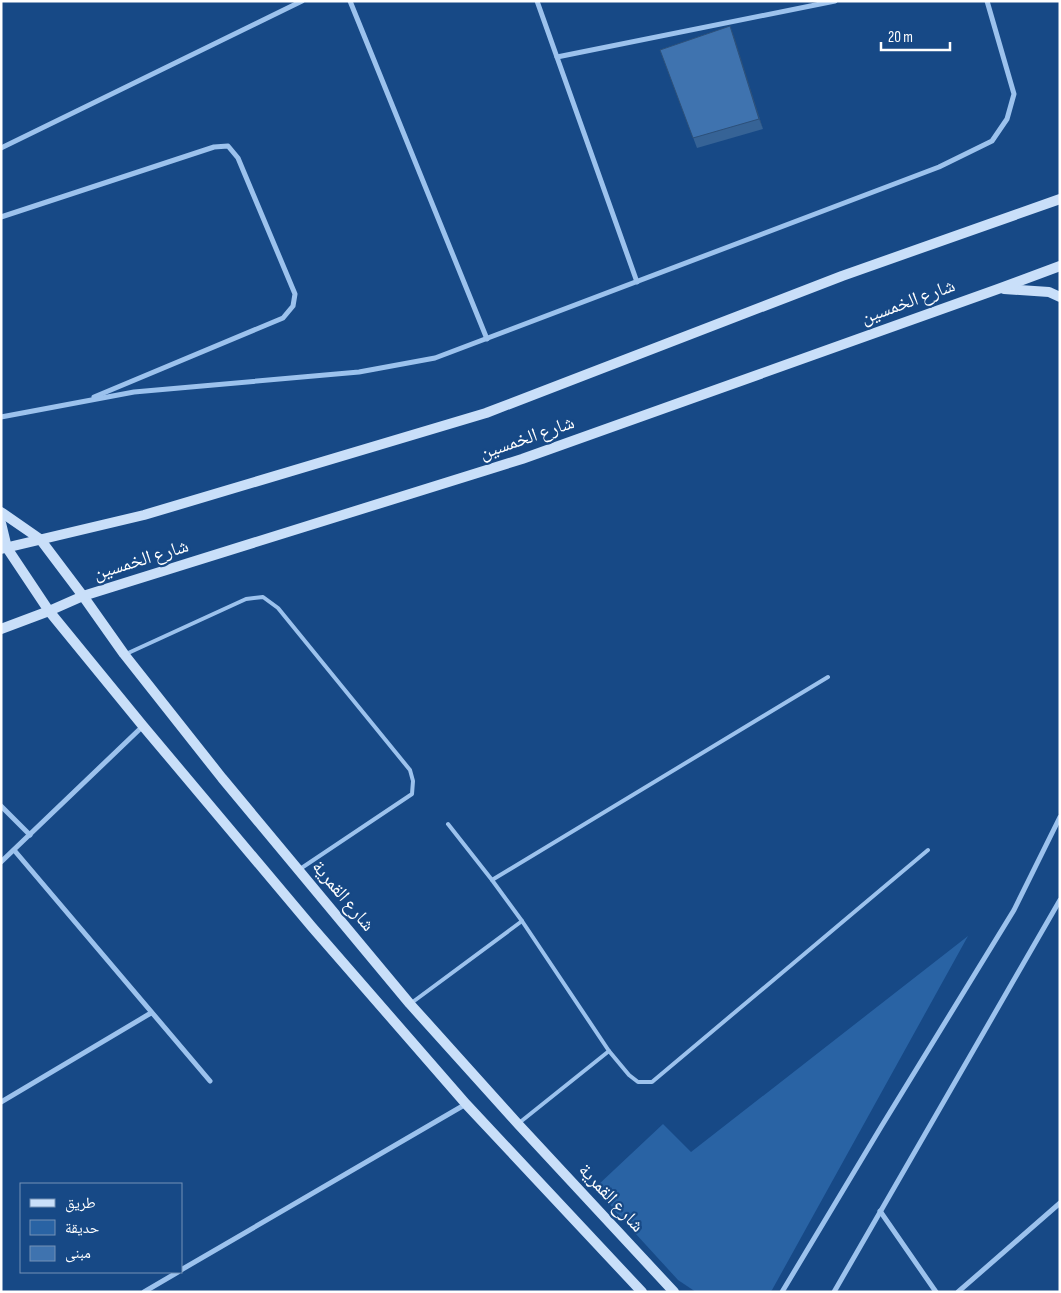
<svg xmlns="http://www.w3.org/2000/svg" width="1061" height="1293" font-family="'Sofia Sans Condensed','Noto Naskh Arabic',sans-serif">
<rect width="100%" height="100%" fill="#174986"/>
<polygon fill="#2963a4" points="968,936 772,1290 770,1292 696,1292 678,1280 613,1209 598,1185 663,1124 691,1152"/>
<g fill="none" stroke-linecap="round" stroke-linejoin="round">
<g stroke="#9cc2ed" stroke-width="4">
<polyline points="126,654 246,599 263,597 278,608 410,770 413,781 412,794 300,869"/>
<polyline points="492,880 828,677"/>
<polyline points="522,921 609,1051 629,1075 638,1082 652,1082 928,850"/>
<polyline points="410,1004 522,921 492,880 448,824"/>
<polyline points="519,1123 609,1051"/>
</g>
<g stroke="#9cc2ed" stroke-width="5">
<polyline points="350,1 487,339"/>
<polyline points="537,1 637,282"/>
<polyline points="557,57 835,1"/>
<polyline points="1,148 302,1"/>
<polyline points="1,217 214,147 228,146 238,158 295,294 293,306 283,318 94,397"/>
<polyline points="1,417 134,392 359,372 435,358 939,167 992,141 1007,119 1014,94 987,1"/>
<polyline points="1,806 30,835"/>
<polyline points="14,850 210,1081"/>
<polyline points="1,862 143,726"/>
<polyline points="1,1102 151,1013"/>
<polyline points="880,1211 936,1292"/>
<polyline points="181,1270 466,1104"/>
<polyline points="144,1292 178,1272"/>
<polyline points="782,1292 881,1127 1014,910 1060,817"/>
<polyline points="834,1292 1060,900"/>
<polyline points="958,1292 1060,1203"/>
</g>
<g stroke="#c9dff9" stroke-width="10">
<polyline points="1004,289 1049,292 1060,297"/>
<polyline points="1,512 40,539 83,596 124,654 222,778 410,1004 518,1124 674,1292"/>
<polyline points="1,523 7,548 49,611 143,726 312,927 466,1104 642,1292"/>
<polyline points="1,549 144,515 486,413 842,276 1060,199"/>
<polyline points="1,629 49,611 83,596 522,459 998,289 1060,266"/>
</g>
</g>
<polygon fill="#366396" points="730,26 763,129 697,148 660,50"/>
<polygon fill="#2c507a" points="730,26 734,36 763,129 759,119"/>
<polygon fill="#3f73af" stroke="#2c507a" points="730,26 759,119 693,138 660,50"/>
<g text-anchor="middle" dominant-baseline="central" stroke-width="4.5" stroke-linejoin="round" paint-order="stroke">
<g font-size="19" fill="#fff" stroke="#174986">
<text transform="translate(908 302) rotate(-20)">شارع الخمسين</text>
<text transform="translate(527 438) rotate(-19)">شارع الخمسين</text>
<text transform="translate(141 560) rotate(-17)">شارع الخمسين</text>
<text transform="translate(343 896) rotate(50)">شارع القمرية</text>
<text transform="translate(611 1198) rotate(47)">شارع القمرية</text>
</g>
</g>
<rect width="1061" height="1293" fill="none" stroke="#ffffff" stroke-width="5"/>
<rect x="20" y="1183" width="162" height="90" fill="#174986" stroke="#7492b6"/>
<rect x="30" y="1199" width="25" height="8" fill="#c9dff9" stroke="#7492b6"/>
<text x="65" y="1208" font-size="15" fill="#ffffff">طريق</text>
<rect x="30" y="1220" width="25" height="15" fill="#2963a4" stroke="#7492b6"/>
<text x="65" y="1233" font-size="15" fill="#ffffff">حديقة</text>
<rect x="30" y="1246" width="25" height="15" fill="#3f73af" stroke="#7492b6"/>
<text x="65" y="1258" font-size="15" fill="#ffffff">مبنى</text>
<path d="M881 42v8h69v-8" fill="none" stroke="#ffffff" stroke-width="2.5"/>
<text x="888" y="42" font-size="15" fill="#ffffff" stroke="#174986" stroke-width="4" paint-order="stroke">20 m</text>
</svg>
